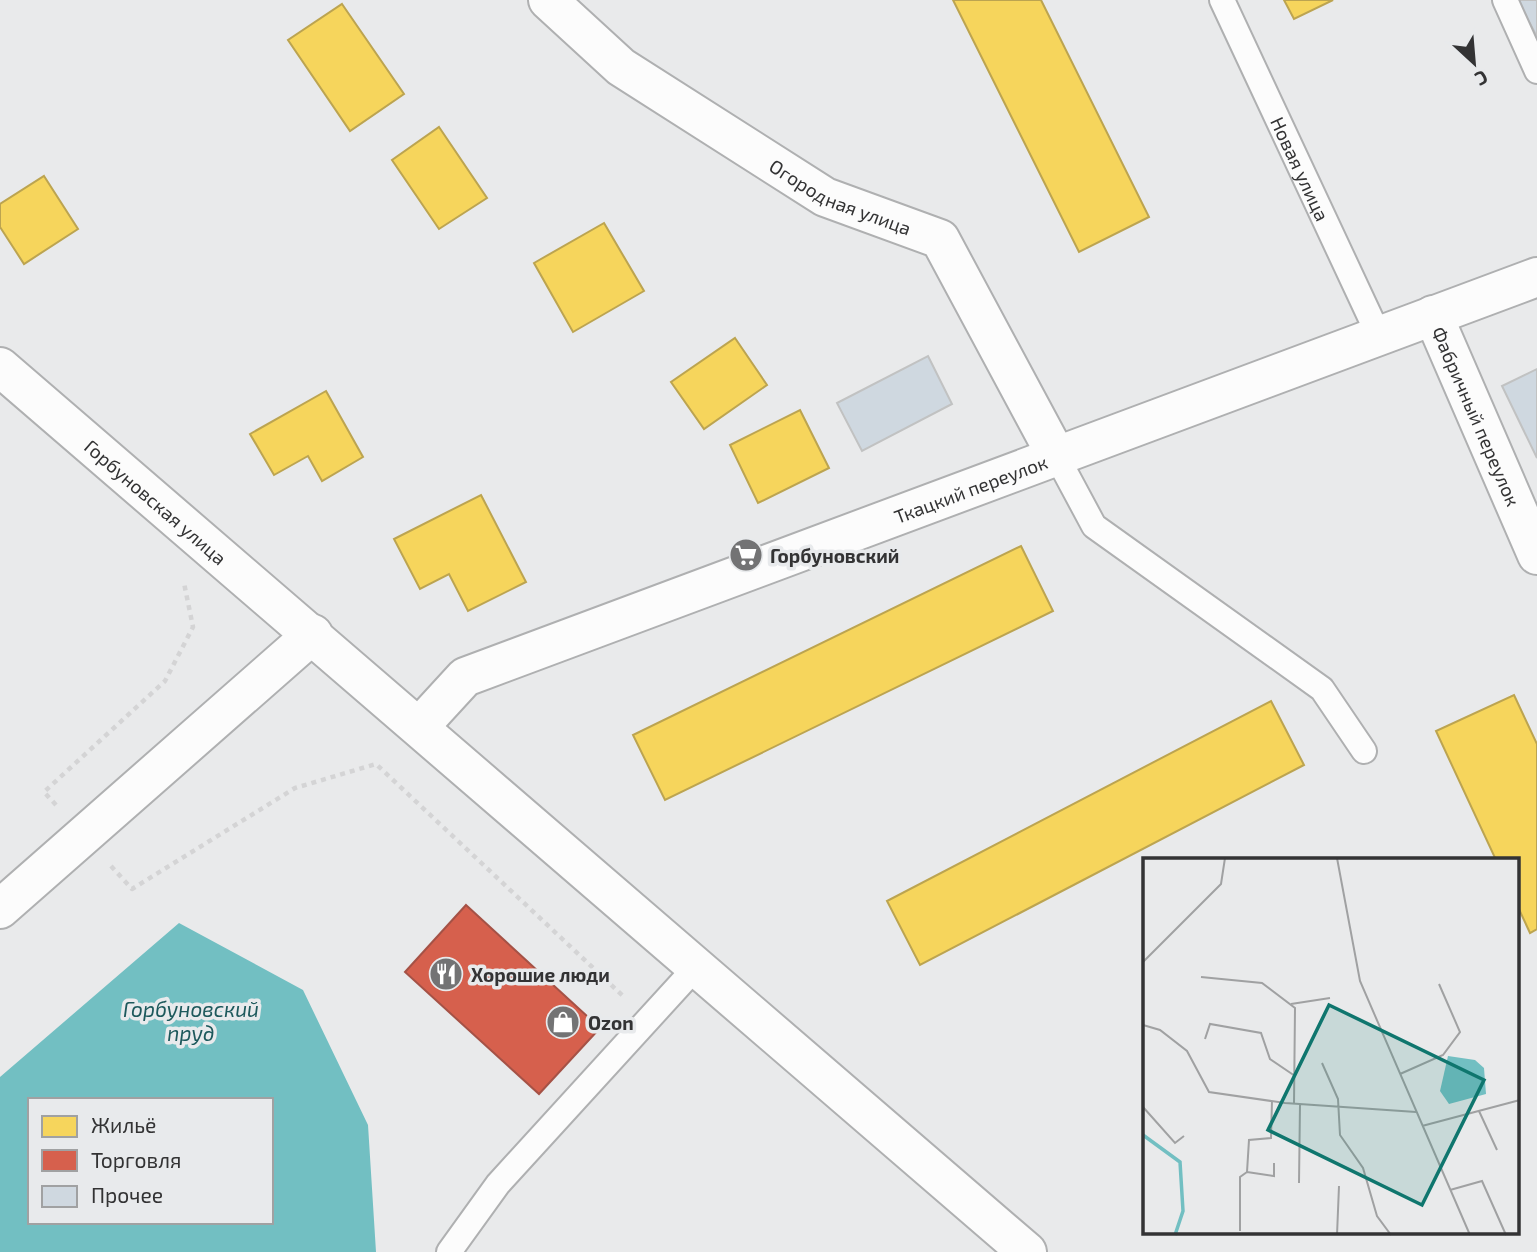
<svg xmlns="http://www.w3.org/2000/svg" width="1537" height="1252" font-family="'Exo 2',sans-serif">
<rect width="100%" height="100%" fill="#e9eaeb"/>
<path fill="#72bfc2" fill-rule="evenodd" d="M179,923L303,990L368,1125L376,1252H0V1077ZM30,1100H271V1222H30Z"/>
<g fill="#f6d55c" stroke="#bca450" stroke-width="2">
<polygon points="953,0 1041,0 1149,217 1079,252"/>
<polygon points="1284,0 1333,0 1294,19"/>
<polygon points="342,4 404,94 350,131 288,40"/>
<polygon points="439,127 487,198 439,229 392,160"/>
<polygon points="44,176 78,229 24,264 0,227 0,204"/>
<polygon points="604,223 644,291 573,332 534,263"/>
<polygon points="735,338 767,385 704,429 671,382"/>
<polygon points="326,391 363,457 322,481 308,456 274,475 250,434"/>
<polygon points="800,410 829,468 758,503 730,445"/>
<polygon points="481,495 526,582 468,611 449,574 420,589 394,539"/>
<polygon points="1021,546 1053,611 665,800 633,735"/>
<polygon points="1514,695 1537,744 1537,929 1530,933 1518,907 1518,860 1496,860 1436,731"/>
<polygon points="1271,701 1304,765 920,965 887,901"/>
</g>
<polygon fill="#d6604d" stroke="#a55246" stroke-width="2" points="466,905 600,1028 539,1094 405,972"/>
<g fill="#cfd8e0" stroke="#c1c2c2" stroke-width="2">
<polygon points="1518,0 1537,0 1537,37"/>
<polygon points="928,356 952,404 862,451 837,403"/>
<polygon points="1537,369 1537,458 1502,386"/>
</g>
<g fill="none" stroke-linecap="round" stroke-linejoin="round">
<defs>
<g id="service">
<path id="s1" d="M1222,0L1379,336"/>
<polyline points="1505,0 1537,71"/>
<polyline points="1057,457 1094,526 1322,689 1364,751"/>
<polyline points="449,1252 498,1184 697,966"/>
</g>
<g id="minor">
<path id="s2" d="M548,0L621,67L825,197L940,239L1057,457"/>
<path id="s3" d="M1433,315L1537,555"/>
<path id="s4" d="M420,726L465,677L1537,277"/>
</g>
<g id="secondary">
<path id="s5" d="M0,367L1027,1252"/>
<polyline points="0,909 313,634"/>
</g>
</defs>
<use href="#service" stroke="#afb0b1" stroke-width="28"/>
<use href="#minor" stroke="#afb0b1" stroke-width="42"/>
<use href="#secondary" stroke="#afb0b1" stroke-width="42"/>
<g stroke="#d4d4d5" stroke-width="4.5" stroke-dasharray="5 5" stroke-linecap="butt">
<polyline points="56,805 44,792 165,681 193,627 184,583"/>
<polyline points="111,866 132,889 295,788 376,764 623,996"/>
</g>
<use href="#service" stroke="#fcfcfc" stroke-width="24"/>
<use href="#minor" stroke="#fcfcfc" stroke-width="38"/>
<use href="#secondary" stroke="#fcfcfc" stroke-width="38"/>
</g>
<defs>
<symbol id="supermarket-disc" viewBox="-11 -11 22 22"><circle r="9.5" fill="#737374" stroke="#e8eaec"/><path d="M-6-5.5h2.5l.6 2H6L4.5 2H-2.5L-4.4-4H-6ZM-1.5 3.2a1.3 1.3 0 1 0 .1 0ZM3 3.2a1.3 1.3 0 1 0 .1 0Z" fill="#fff"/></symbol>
<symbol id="restaurant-disc" viewBox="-11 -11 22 22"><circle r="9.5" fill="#737374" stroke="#e8eaec"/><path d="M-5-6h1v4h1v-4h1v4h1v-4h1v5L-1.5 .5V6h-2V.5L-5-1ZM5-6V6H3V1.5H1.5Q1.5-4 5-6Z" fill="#fff"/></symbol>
<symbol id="shop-disc" viewBox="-11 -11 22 22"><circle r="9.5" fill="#737374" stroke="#e8eaec"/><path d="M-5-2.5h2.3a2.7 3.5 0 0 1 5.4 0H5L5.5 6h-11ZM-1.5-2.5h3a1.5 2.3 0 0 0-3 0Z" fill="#fff"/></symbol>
</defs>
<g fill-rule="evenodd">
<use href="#supermarket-disc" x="727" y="536" width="38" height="38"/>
<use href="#restaurant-disc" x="427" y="955" width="38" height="38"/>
<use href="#shop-disc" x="544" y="1003" width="38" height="38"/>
</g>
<g text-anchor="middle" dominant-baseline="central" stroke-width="7" stroke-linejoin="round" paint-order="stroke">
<g font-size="19" fill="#333334" stroke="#e8eaec">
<text stroke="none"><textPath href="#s1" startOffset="186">Новая улица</textPath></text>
<text stroke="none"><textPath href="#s2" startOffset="355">Огородная улица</textPath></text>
<text stroke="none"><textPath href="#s3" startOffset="110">Фабричный переулок</textPath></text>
<text stroke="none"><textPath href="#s4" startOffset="606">Ткацкий переулок</textPath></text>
<text stroke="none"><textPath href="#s5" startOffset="206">Горбуновская улица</textPath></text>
</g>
<g font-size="19" font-weight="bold" fill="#333334" stroke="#e8eaec" text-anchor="start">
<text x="770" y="555">Горбуновский</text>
<text x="471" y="974">Хорошие люди</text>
<text x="588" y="1022">Ozon</text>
</g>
<g font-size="21" font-style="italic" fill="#1d595c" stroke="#e8eaec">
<text x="191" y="1008">Горбуновский<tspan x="191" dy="24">пруд</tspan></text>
</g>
</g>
<g transform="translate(1143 858)">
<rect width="376" height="376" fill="#e9eaeb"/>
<path d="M305,198L332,202L341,210L343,236L306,246L297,233Z" fill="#72bfc2"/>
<path fill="none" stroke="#72bfc2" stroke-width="3.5" d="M0,277L37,304L40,353L32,377"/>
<path fill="none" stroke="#a0a1a2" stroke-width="2" d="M194,0L217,123L327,377M0,104L78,26L82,0M58,119L119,125L152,150L151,246M148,146L187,140M0,167L17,172L44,193L66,234L142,245L273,254M62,181L67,166L118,175L127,201L152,218M179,205L195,241L197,277L220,310L234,358L248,377M257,216L300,197L317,174L296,126M0,249L32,285L41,278M336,253L354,292M279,268L377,242M104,314L131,318V305M156,325L157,246M307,332L339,323L363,377M97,373V319L104,314L106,282L128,280L129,243M194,377L196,328"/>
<path fill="#0f766e" fill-opacity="0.15" stroke="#0f766e" stroke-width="3.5" d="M186,147L341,222L279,347L125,272Z"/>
<rect width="376" height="376" fill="none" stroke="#333334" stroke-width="3.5"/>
</g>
<rect x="28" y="1098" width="245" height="126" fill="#e8eaec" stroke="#a0a1a2" stroke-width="2"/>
<rect x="42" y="1116" width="35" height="21" fill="#f6d55c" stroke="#a0a1a2" stroke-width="2"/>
<text x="91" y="1133" font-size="21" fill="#333334">Жильё</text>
<rect x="42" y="1150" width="35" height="21" fill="#d6604d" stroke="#a0a1a2" stroke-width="2"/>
<text x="91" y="1168" font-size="21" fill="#333334">Торговля</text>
<rect x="42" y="1186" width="35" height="21" fill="#cfd8e0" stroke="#a0a1a2" stroke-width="2"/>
<text x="91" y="1203" font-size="21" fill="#333334">Прочее</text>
<g transform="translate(1474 63) rotate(154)" stroke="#e8eaec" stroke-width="5" paint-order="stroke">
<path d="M0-5L12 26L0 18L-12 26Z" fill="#333334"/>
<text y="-10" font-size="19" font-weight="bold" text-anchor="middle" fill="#333334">С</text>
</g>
</svg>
